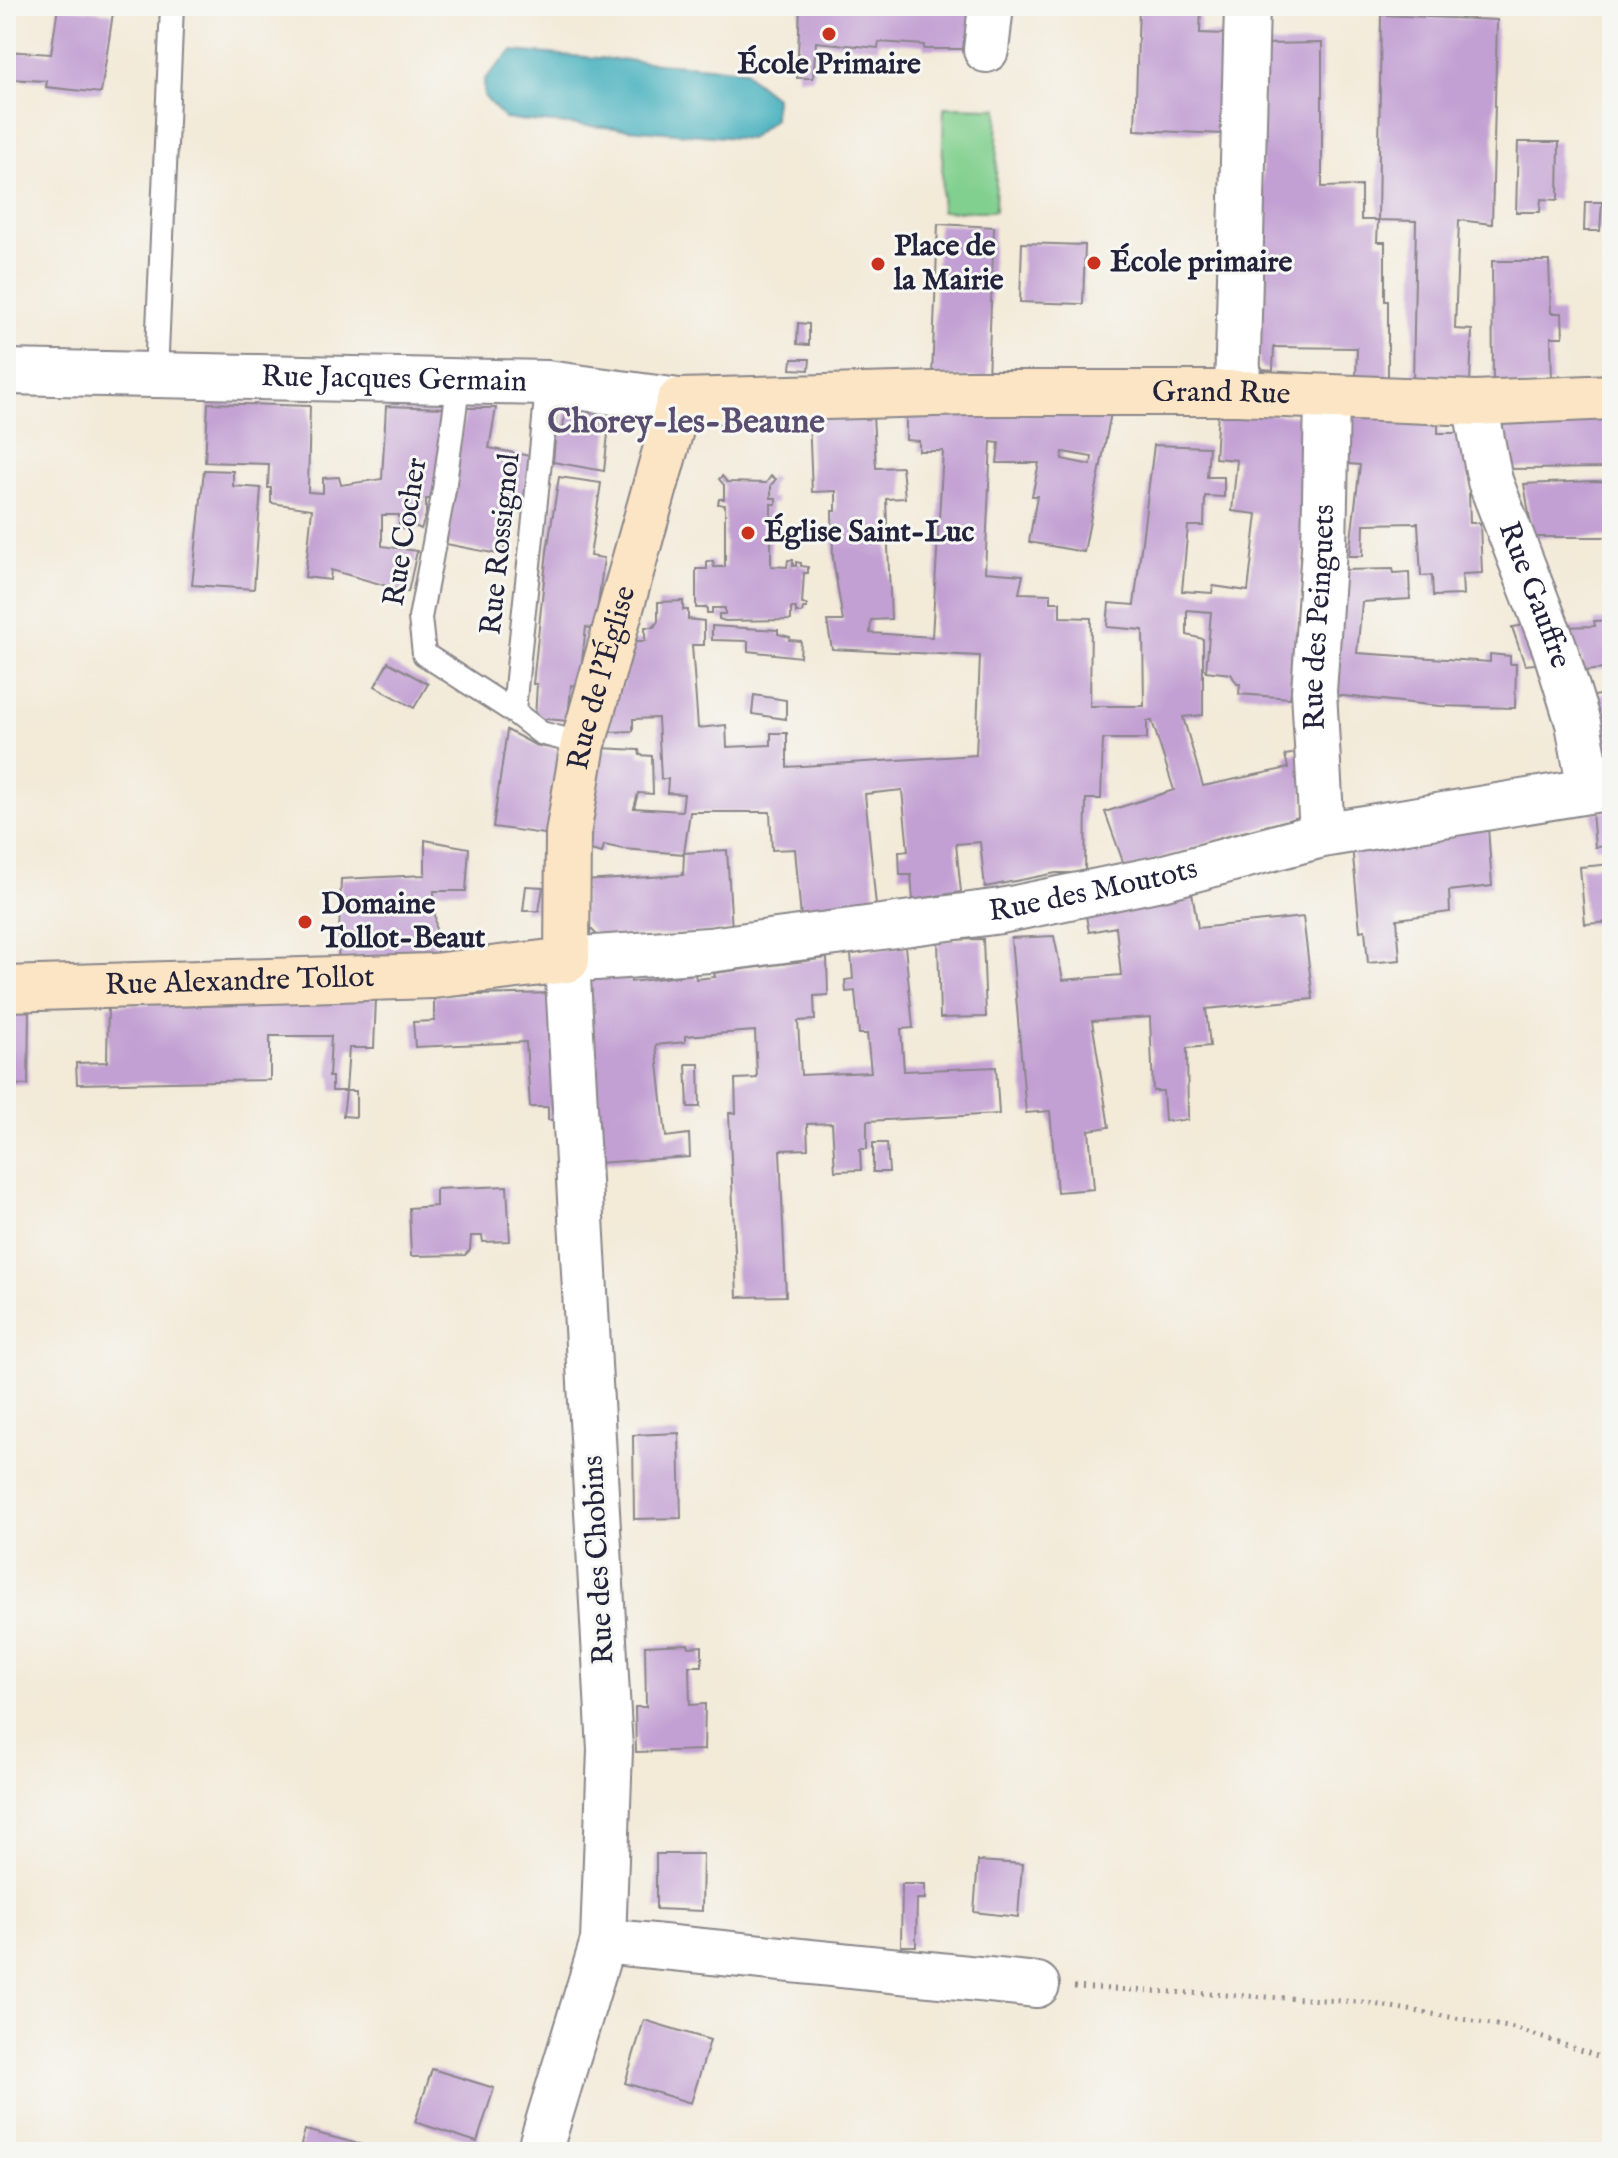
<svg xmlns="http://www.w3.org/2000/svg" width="1618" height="2158" font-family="'IM FELL English',serif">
<rect width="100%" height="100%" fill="#f6f6f2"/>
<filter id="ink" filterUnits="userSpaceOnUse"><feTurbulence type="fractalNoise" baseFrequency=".0125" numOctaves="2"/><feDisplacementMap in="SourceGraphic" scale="16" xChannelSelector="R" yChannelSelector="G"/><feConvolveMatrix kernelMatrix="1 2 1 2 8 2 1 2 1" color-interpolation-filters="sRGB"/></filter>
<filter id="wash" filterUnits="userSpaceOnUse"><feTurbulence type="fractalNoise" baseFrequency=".006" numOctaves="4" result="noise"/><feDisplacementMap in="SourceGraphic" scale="32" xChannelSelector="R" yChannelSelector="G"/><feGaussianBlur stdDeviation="1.8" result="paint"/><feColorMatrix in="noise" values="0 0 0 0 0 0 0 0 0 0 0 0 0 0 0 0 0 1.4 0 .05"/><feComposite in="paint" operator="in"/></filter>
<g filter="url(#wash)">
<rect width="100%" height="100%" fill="#f3ead8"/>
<polygon fill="#82d08f" stroke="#527965" stroke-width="2" points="944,107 998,108 995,211 941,211"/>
<polygon fill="#3faebc" stroke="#30687c" stroke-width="2" points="512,51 746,70 751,78 775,97 774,119 749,139 505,119 484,96 484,80"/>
<g id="blocks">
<g fill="#c3a0d3" fill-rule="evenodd">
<polygon points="800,6 975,6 974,49 924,49 924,45 879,42 878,48 816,42 813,78 797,78"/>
<polygon points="1139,6 1201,7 1200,33 1227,34 1223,134 1135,130"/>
<polygon points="58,7 113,13 101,93 46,87 47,81 6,79 6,51 51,54"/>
<polygon points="1381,15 1497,20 1492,224 1459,220 1455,329 1472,330 1470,384 1413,383 1416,221 1378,220"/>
<polygon points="1322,43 1322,187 1361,186 1361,220 1378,220 1377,242 1385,242 1385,301 1388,301 1388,378 1356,378 1357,348 1274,347 1273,370 1263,369 1259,363 1260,306 1262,306 1262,44"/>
<polygon points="1518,142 1559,142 1558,200 1541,199 1540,212 1516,212"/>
<polygon points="1585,202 1602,202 1600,231 1584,231"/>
<polygon points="938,224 994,227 988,378 932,377"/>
<polygon points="1022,243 1085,245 1083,304 1020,302"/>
<polygon points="1492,261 1549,261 1551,313 1562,313 1563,337 1551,337 1552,383 1493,388"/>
<polygon points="798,323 809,324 809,345 797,344"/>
<polygon points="792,359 810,359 809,370 791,369"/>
<polygon points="208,403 310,406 308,492 323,493 323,478 339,477 341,485 382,479 386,406 446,408 436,499 426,499 426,515 421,529 415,526 410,530 404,530 399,524 399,515 382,515 382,546 417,551 408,592 331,570 330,580 305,577 312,509 271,503 271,488 268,488 269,464 205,462"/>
<polygon points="566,404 611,406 604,471 553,462 556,428 563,429"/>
<polygon points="466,408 496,408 489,448 530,456 522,512 510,509 503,555 446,544 447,540 440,539"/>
<path d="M1218,411L1313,417L1293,674L1290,698L1239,694L1240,684H1237L1231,674L1206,671L1211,612L1187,610V635L1203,639V715L1183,717L1203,786L1288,768L1285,755L1303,752V816L1221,838L1126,870L1105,812L1174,790L1152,721H1147V739H1103L1101,799H1086L1085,873H1056L985,887L980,842L956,844L961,892L913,900L911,875H900L899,852L908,851L902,790L865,794L876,906L801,918L795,849L772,850L770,812H690L684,853L727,850L732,930L653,936L597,935L583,921L584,881L683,875L684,854L623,849L604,845L602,853L583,848L600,748L639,750L640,755L652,756L653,794L638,793L634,808L682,811L684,794L667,793L668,779H661L658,718L633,719V731L609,732L612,687H623L624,641H645V627H654L658,621V602L683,601V610H688V619L704,621V645H692L698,728L726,725L727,747L771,745V733H787V767L976,755L980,656L832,649L827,621H843L833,559L832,511H836V491L812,492L809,417L873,415L876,468L902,467L905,498L886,499L891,619L871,620L870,633L932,637L943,451H919V441L906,440V414L1111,413L1084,552L1029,542L1037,496H1032L1039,463H997L999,443L991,442L985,572L1023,575L1019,593L1051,594V602H1060V617L1091,618L1090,706H1144L1143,630L1107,627L1109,603L1134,605L1154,445L1209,447L1207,477H1224V497L1205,496L1204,526H1188L1182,591L1212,593L1213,586L1248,591L1257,514L1232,511L1237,460L1215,458ZM1063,452L1092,457L1091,465L1062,459Z"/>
<polygon points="1612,412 1612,468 1503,469 1500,419"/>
<polygon points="1339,416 1438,417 1438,433 1467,433 1470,523 1480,523 1482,573 1462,574 1463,595 1433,596 1432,575 1421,576 1418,523 1364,524 1363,556 1349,556 1360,465 1338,463"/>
<polygon points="204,470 233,471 233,486 261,488 254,589 192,585"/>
<polygon points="722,476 727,482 766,483 771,476 776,479 771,485 771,498 776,498 776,504 771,504 771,566 787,567 788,560 793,560 793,566 796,566 796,562 801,563 801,566 808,567 808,573 804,573 802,604 807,605 807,608 803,608 802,613 796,613 796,608 791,608 791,620 725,621 719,619 719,614 725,614 725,608 712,608 712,613 707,613 707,608 696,608 696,569 707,569 707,561 713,561 714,567 725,567 725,505 718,504 719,499 724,499 724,485 719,479"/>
<polygon points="559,477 601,483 590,556 604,558 595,629 586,627 579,686 571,685 568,721 535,718 537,684 533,684 547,551"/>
<polygon points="1594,481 1612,482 1612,537 1533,537 1524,484"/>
<polygon points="1393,569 1394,573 1409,572 1410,599 1362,602 1357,653 1490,662 1490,654 1510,656 1510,664 1516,664 1515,708 1440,706 1334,695 1342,570"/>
<polygon points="1612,620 1612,668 1585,671 1580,653 1573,654 1562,627 1595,626 1594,621"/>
<polygon points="1533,624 1546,663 1525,665 1512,627"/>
<polygon points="712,626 778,630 778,634 790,637 789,640 801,641 800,657 748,651 748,641 712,640"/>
<polygon points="388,662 428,684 414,708 375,686"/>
<polygon points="1612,692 1612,748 1601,750 1590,697"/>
<polygon points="754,695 786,700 786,719 752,714"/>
<polygon points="507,730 535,745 565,751 551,835 493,827"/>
<polygon points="1612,810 1612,846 1595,847 1592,812"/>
<polygon points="1488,827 1492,886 1449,891 1450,912 1397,919 1400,960 1368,963 1365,930 1360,931 1352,845"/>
<polygon points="425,840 469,848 466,891 434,891 437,955 338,964 341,879 425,875"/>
<polygon points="1612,864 1612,922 1585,924 1580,867"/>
<polygon points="526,886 543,887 539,911 523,911"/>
<polygon points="1191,887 1198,928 1303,917 1313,999 1206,1009 1210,1046 1187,1048 1188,1120 1165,1121 1163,1091 1153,1091 1150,1017 1092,1021 1109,1127 1089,1130 1094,1189 1057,1192 1050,1111 1026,1113 1011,938 1054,936 1063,980 1121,975 1116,927 1089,932 1085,911"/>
<polygon points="983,939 986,1017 940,1018 938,940"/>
<polygon points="905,946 913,1028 901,1029 904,1071 996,1067 999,1114 867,1121 867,1149 860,1149 861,1170 835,1171 832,1123 807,1124 808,1149 780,1150 786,1296 737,1297 729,1113 736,1113 735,1079 757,1078 755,1031 685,1036 685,1042 656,1045 666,1137 689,1134 690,1157 595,1163 587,973 630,969 631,982 695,974 696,979 715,977 714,973 827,958 828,995 814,996 815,1020 798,1021 801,1075 871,1072 867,1034 859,1034 855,991 846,992 845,980 853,979 851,954"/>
<polygon points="554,993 561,1120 548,1120 548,1107 530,1107 526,1042 415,1047 413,1022 434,1021 434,996"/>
<polygon points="376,998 374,1048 349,1048 346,1091 332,1091 332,1077 329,1077 331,1036 270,1036 270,1080 77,1084 76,1063 107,1062 108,1005"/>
<polygon points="6,1007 29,1007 28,1085 6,1084"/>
<polygon points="686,1064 699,1064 700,1107 688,1107"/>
<polygon points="346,1091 356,1091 356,1117 343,1116"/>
<polygon points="873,1143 887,1143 889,1172 873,1172"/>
<polygon points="507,1186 510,1241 483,1242 482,1236 471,1236 470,1250 465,1255 411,1256 409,1208 436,1206 436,1189"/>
<polygon points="679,1433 681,1518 634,1519 633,1435"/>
<polygon points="688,1644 689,1647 702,1646 702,1666 689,1666 690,1705 705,1704 704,1750 636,1752 635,1707 646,1707 645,1646"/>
<polygon points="656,1854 703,1854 702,1911 656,1909"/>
<polygon points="978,1861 1022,1864 1018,1917 974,1912"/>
<polygon points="902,1884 925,1884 925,1899 917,1899 916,1946 901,1946"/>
<polygon points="644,2020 710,2040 691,2103 625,2083"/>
<polygon points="432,2069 494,2088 477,2142 415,2122"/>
<polygon points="305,2130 386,2151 386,2152 299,2152"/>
</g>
</g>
</g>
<g filter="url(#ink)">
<use href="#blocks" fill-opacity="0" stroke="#8a868a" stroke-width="2"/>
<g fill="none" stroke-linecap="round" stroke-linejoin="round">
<defs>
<g id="lane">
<polyline points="156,375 172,6"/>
<polyline points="459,380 444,490 420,618 424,654 514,712 541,733 583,744"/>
<path d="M514,712C523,602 539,493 547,383"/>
</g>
<g id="street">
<polyline points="986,50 991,6"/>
<path id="s1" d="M6,372L547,383L679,401"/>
<polyline points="1237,393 1247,6"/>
<path id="s2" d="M1475,403L1490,481L1554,646L1578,723L1590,790"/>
<path id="s3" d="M1322,835L1314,691L1324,549L1327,399"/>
<polyline points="603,1941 1037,1985"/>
<path id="s4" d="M539,2152L603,1941L610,1750L567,960L709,950L1001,911L1161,878L1322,835L1612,787"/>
</g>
<g id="secondary">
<path id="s5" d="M6,989L433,976L567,960L568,834L583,744L679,401L970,393H1237L1475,403L1612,397"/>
</g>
</defs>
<use href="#lane" stroke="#8a868a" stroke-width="26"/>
<use href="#street" stroke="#8a868a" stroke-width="48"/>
<use href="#secondary" stroke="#8a868a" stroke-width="48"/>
<polyline stroke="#8a868a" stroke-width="5" stroke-dasharray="2 6" stroke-linecap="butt" points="1074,1987 1362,2002 1514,2028 1612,2061"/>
<use href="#lane" stroke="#fff" stroke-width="22"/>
<use href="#street" stroke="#fff" stroke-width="44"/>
<use href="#secondary" stroke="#fce5c4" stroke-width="44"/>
</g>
</g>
<g fill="#c8321e" stroke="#f6f6f2" stroke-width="3">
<circle cx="829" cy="34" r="8"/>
<circle cx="1094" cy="263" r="8"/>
<circle cx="878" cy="264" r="8"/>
<circle cx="748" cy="533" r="8"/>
<circle cx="305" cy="922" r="8"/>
</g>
<g text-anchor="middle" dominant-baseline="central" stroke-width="6" stroke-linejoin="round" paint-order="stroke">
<g font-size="30" font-weight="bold" fill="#22223b" stroke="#f6f6f2" text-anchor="start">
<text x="829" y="65" text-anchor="middle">École Primaire</text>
<text x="894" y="247">Place de<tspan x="894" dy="34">la Mairie</tspan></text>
<text x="1110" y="263">École primaire</text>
<text x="764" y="533">Église Saint-Luc</text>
<text x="321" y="905">Domaine<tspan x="321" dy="34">Tollot-Beaut</tspan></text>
</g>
<g font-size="30" fill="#22223b" stroke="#f6f6f2">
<text stroke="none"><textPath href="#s1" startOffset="388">Rue Jacques Germain</textPath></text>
<text stroke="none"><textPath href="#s5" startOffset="1678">Grand Rue</textPath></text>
<text transform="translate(406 532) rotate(-81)">Rue Cocher</text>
<text transform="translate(501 544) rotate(-84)">Rue Rossignol</text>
<text stroke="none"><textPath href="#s2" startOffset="202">Rue Gauffre</textPath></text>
<text stroke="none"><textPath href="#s3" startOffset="218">Rue des Peinguets</textPath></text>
<text stroke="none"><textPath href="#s5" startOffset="848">Rue de l'Église</textPath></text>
<text stroke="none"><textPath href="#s4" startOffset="1734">Rue des Moutots</textPath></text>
<text stroke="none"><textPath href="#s5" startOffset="234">Rue Alexandre Tollot</textPath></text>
<text transform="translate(599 1560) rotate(-93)">Rue des Chobins</text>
</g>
<g font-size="34" font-weight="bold" fill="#5a4e70" stroke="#f6f6f2">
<text x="686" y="422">Chorey-les-Beaune</text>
</g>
</g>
<rect width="1618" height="2158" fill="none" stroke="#f6f6f2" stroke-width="32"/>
</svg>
